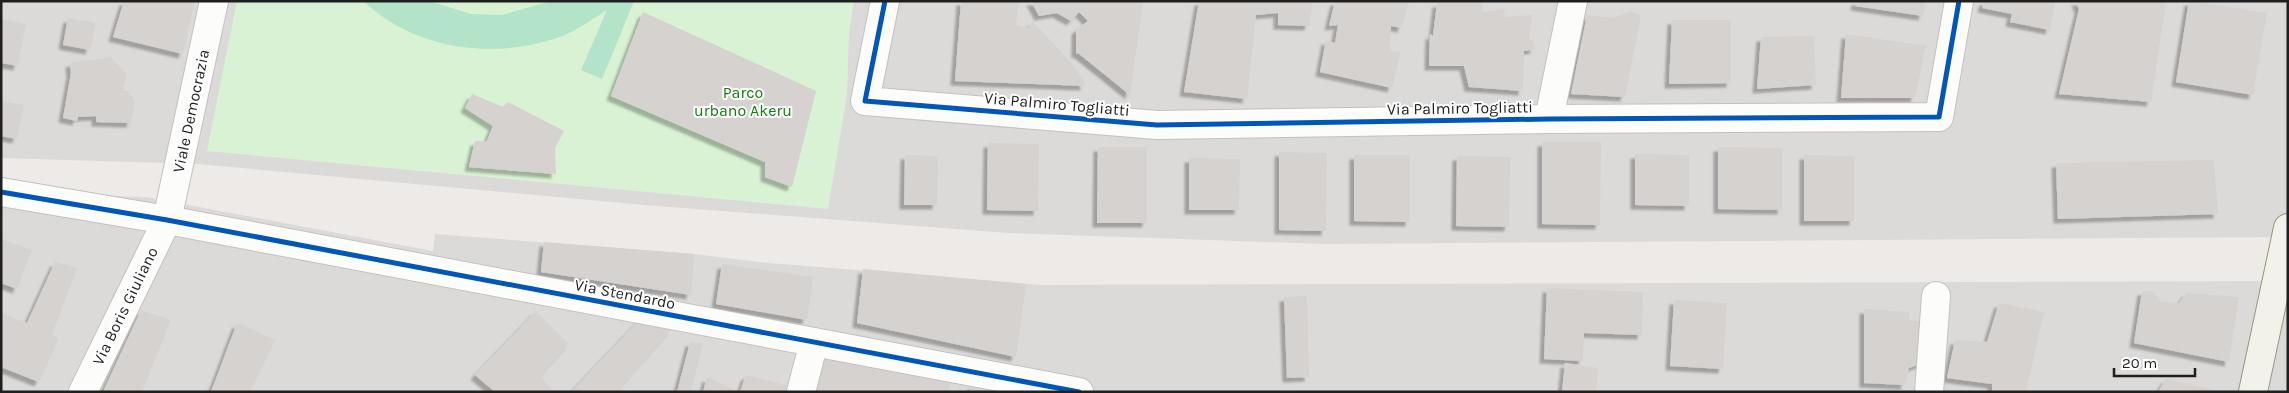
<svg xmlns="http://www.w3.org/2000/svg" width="2289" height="393" font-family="Karla,sans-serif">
<defs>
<filter id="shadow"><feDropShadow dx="-4.5" dy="4.5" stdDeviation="1" flood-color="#0004"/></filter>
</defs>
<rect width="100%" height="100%" fill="#edeae7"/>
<g fill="#dcdad9">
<polygon points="1,1 2288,1 2288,237 1325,244 1008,233 644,205 198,164 1,158"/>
<polygon points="1,193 146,197 433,251 435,234 694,254 769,263 1042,285 2288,281 2288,392 1,392"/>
</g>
<polygon fill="#d8f2d3" points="237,1 854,1 849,32 847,95 828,209 207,151"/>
<path fill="#b3e3c8" d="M363,1H429L471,14L502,15L551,1H634L602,79L581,70L607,10C591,20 575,32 557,38C491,60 414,49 363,1Z"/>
<g fill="#d5d2d0" filter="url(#shadow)">
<polygon points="124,1 195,1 183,54 113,37"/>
<polygon points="961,1 1022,1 1018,6 1016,25 1030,28 1032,21 1068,59 1084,80 1085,86 955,81"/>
<polygon points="1031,1 1143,1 1130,95 1078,53 1076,54 1076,30 1088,21 1079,12 1071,21 1057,13 1039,16"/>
<polygon points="1199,1 1313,1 1309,26 1278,25 1278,13 1256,15 1247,99 1184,92"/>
<polygon points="1335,1 1409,1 1402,28 1391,26 1390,51 1401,52 1392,88 1320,72 1326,40 1335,43 1338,25 1329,26"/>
<polygon points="1856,1 1926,1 1923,16 1855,6"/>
<polygon points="1984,1 2055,1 2050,30 2010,22 2012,14 1982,8"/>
<polygon points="2076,1 2166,1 2151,102 2059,94 2079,9"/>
<polygon points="2189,1 2267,13 2253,95 2176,82"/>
<polygon points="1437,3 1482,3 1483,12 1504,9 1505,17 1532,15 1529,39 1533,41 1535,49 1524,51 1523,91 1469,87 1464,66 1429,66 1430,34 1433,36"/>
<polygon points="643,12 816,91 792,187 765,177 765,162 611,96"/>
<polygon points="1630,12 1641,15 1625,97 1571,94 1587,15 1612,18"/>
<polygon points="68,18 96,23 90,50 63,45"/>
<polygon points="1,19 26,24 18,66 1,63"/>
<polygon points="1672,20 1731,20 1731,83 1669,84"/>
<polygon points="1846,34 1926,46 1915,98 1841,98"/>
<polygon points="1814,36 1816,85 1757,89 1761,37"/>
<polygon points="112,57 113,60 127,74 123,91 128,91 135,101 131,123 96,122 96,116 78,117 77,121 63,118 71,73 70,63"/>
<polygon points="472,94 503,107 508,102 564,131 555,148 556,174 469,167 475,141 487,141 493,126 465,108"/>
<polygon points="1,101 24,105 17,139 1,136"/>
<polygon points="1542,142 1601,142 1600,225 1542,224"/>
<polygon points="988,143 1039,144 1038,211 987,210"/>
<polygon points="1098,147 1147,147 1147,223 1097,223"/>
<polygon points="1718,147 1782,148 1782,210 1718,209"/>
<polygon points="1279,152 1327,153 1326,231 1279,230"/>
<polygon points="1635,154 1689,155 1689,206 1635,205"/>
<polygon points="905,155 938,156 937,205 904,205"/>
<polygon points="1354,155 1410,155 1410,222 1354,221"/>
<polygon points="1804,155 1854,156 1854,221 1804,221"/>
<polygon points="1457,156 1510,157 1509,227 1456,226"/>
<polygon points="1189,158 1240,159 1239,210 1189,210"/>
<polygon points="2214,160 2218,214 2058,219 2056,163"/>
<polygon points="1,239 32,250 17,289 1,283"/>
<polygon points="544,242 694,254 691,295 541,272"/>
<polygon points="55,262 77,268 52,335 59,338 39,382 1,367 1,313 27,323"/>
<polygon points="722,264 813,277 807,320 716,304"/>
<polygon points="863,269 1026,284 1016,357 857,323"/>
<polygon points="1547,288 1643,292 1642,335 1584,333 1583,361 1544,359"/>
<polygon points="2142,291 2152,291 2161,302 2179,303 2187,293 2239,297 2229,362 2134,343"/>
<polygon points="1307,296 1309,377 1287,378 1284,297"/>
<polygon points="1674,300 1727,303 1723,369 1670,366"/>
<polygon points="1999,303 2044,312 2026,392 1992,392 1992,384 1947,378 1955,340 1987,342"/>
<polygon points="1864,309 1909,312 1909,320 1930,323 1926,362 1909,368 1905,385 1864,383"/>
<polygon points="141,310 171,320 142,392 103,392"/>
<polygon points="536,311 569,344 540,376 554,392 495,392 475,375"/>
<polygon points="640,319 672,329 616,392 571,392"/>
<polygon points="237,323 275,340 250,392 211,392"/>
<polygon points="690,342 703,343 691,392 677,392"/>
<polygon points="824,357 951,380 949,392 816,392"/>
<polygon points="1565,363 1598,368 1596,392 1562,392"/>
<polygon points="746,375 793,387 792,392 740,392"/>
<polygon points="707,377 738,392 703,392"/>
<polygon points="2166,379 2219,391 2219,392 2158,392"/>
<polygon points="972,385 1001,391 1001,392 970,392"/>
</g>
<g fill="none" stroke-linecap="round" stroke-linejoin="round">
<defs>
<g id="minor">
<polyline points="885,1 865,101 1157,125 1549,119 1939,117 1959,1"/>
<polyline points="1549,119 1573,1"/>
<polyline points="83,392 167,220 214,1"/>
<polyline points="801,392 814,342"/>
<polyline points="1929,392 1936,296"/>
</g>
<polyline id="tertiary" points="1,192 167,220 1079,392"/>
<polyline id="secondary" points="2253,392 2288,228"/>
</defs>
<use href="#minor" stroke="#c3c1c0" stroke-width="30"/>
<use href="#tertiary" stroke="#c3c1c0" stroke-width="30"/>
<use href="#secondary" stroke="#97957f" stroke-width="30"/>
<use href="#minor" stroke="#fcfcfb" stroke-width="28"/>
<use href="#tertiary" stroke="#fcfcfb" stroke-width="28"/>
<use href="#secondary" stroke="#f3f2ea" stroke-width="28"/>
<defs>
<g id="cycleway">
<polyline points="885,1 865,101 1157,125 1549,119 1939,117 1959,1"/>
<polyline points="1,192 167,220 1079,392"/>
</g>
</defs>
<use href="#cycleway" stroke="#fff" stroke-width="8"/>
<use href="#cycleway" stroke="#0057b8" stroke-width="5"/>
</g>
<g text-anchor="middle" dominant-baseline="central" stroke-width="4" stroke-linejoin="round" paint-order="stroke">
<g font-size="16" fill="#147c0e" stroke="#fff">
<text x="743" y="92">Parco<tspan x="743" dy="18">urbano Akeru</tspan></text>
</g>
<g font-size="16" fill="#1f1f1f" stroke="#fff">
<text transform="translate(1057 104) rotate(5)">Via Palmiro Togliatti</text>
<text transform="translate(1460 108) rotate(-1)">Via Palmiro Togliatti</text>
<text transform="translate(191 111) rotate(-78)">Viale Democrazia</text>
<text transform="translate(625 294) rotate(11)">Via Stendardo</text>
<text transform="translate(125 306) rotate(-64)">Via Boris Giuliano</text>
</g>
</g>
<rect width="2289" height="393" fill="none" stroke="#1f1f1f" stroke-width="5"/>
<path d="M2114 368v8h81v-8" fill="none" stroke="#1f1f1f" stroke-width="2.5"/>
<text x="2122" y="368" font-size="15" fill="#1f1f1f" stroke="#ffffff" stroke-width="4" paint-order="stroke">20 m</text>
</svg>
